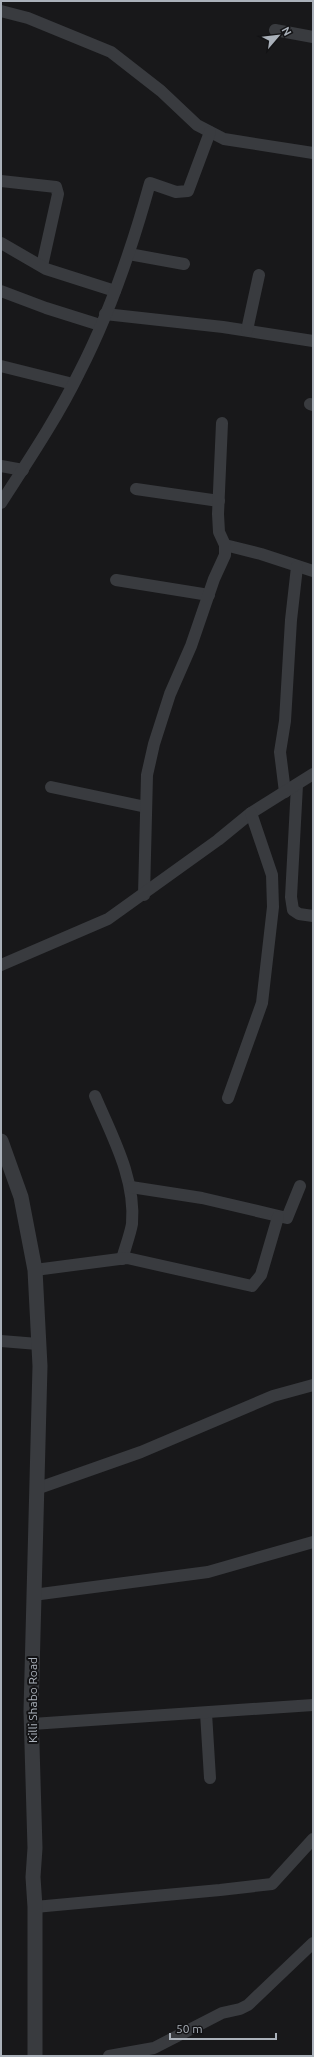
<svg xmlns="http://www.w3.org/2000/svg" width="314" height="2057" font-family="Ubuntu,sans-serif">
<rect width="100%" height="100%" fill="#18181a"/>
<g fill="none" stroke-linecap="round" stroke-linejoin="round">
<g stroke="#393b3f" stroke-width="12">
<polyline points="1,11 28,18 111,52 161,91 197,125 224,139 313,153"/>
<polyline points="275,30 313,37"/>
<polyline points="1,181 56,187 58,194 42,266"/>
<polyline points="1,243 46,269 115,291"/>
<polyline points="129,254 184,264"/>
<polyline points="1,291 46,308 100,325"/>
<polyline points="105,314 223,327 313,341"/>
<polyline points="247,330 259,275"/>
<polyline points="1,366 73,384"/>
<polyline points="310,404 313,405"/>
<polyline points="1,466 23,470"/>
<polyline points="136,489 219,501"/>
<path d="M1,503C28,461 57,418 79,373C110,313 132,248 150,183L176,192L188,191L210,132"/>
<polyline points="225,545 261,554 313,571"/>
<polyline points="116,580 209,595"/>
<polyline points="297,785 291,897 293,910 299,914 313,916"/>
<polyline points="51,787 146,807"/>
<polyline points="285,792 280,752 285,721 291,620 297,567"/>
<polyline points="144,895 147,775 154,744 170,694 191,646 214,579 225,555 225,545 219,532 218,514 222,423"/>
<polyline points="1,965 108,919 218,840 251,813 313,774"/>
<path d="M95,1096C112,1136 136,1179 132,1224C130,1235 125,1248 122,1259"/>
<polyline points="228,1098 262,1003 273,907 272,875 251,813"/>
<polyline points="131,1187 202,1198 287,1218 300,1186"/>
<polyline points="35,1270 127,1258 252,1286 261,1275 278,1217"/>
<polyline points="1,1341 38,1344"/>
<polyline points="36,1489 141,1452 273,1396 313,1385"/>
<polyline points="33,1595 208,1572 313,1542"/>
<polyline points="206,1713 210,1778"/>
<polyline points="32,1724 313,1705"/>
<polyline points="35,1907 220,1890 272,1884 313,1839"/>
<polyline points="109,2056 154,2048 222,2013 240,2009 248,2005 313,1943"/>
</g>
<polyline stroke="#393b3f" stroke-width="15" points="1,1141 21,1197 35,1270 40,1366 31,1711 35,1848 33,1877 35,1907 35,2056"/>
</g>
<g text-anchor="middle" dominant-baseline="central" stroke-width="4" stroke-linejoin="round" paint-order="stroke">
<g font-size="12" fill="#aab1ba" stroke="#131315">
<text transform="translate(32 1700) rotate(-90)">Killi Shabo Road</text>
</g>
</g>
<rect width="314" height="2057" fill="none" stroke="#aab1ba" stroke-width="4"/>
<g transform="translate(278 36) rotate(62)" stroke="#131315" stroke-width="3" paint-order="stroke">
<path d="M0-3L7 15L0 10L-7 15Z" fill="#aab1ba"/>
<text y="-6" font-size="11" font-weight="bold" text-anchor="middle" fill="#aab1ba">N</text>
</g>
<path d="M170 2033v6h106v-6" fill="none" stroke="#aab1ba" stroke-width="2"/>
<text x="176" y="2033" font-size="12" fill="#aab1ba" stroke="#131315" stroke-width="3" paint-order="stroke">50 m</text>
</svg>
